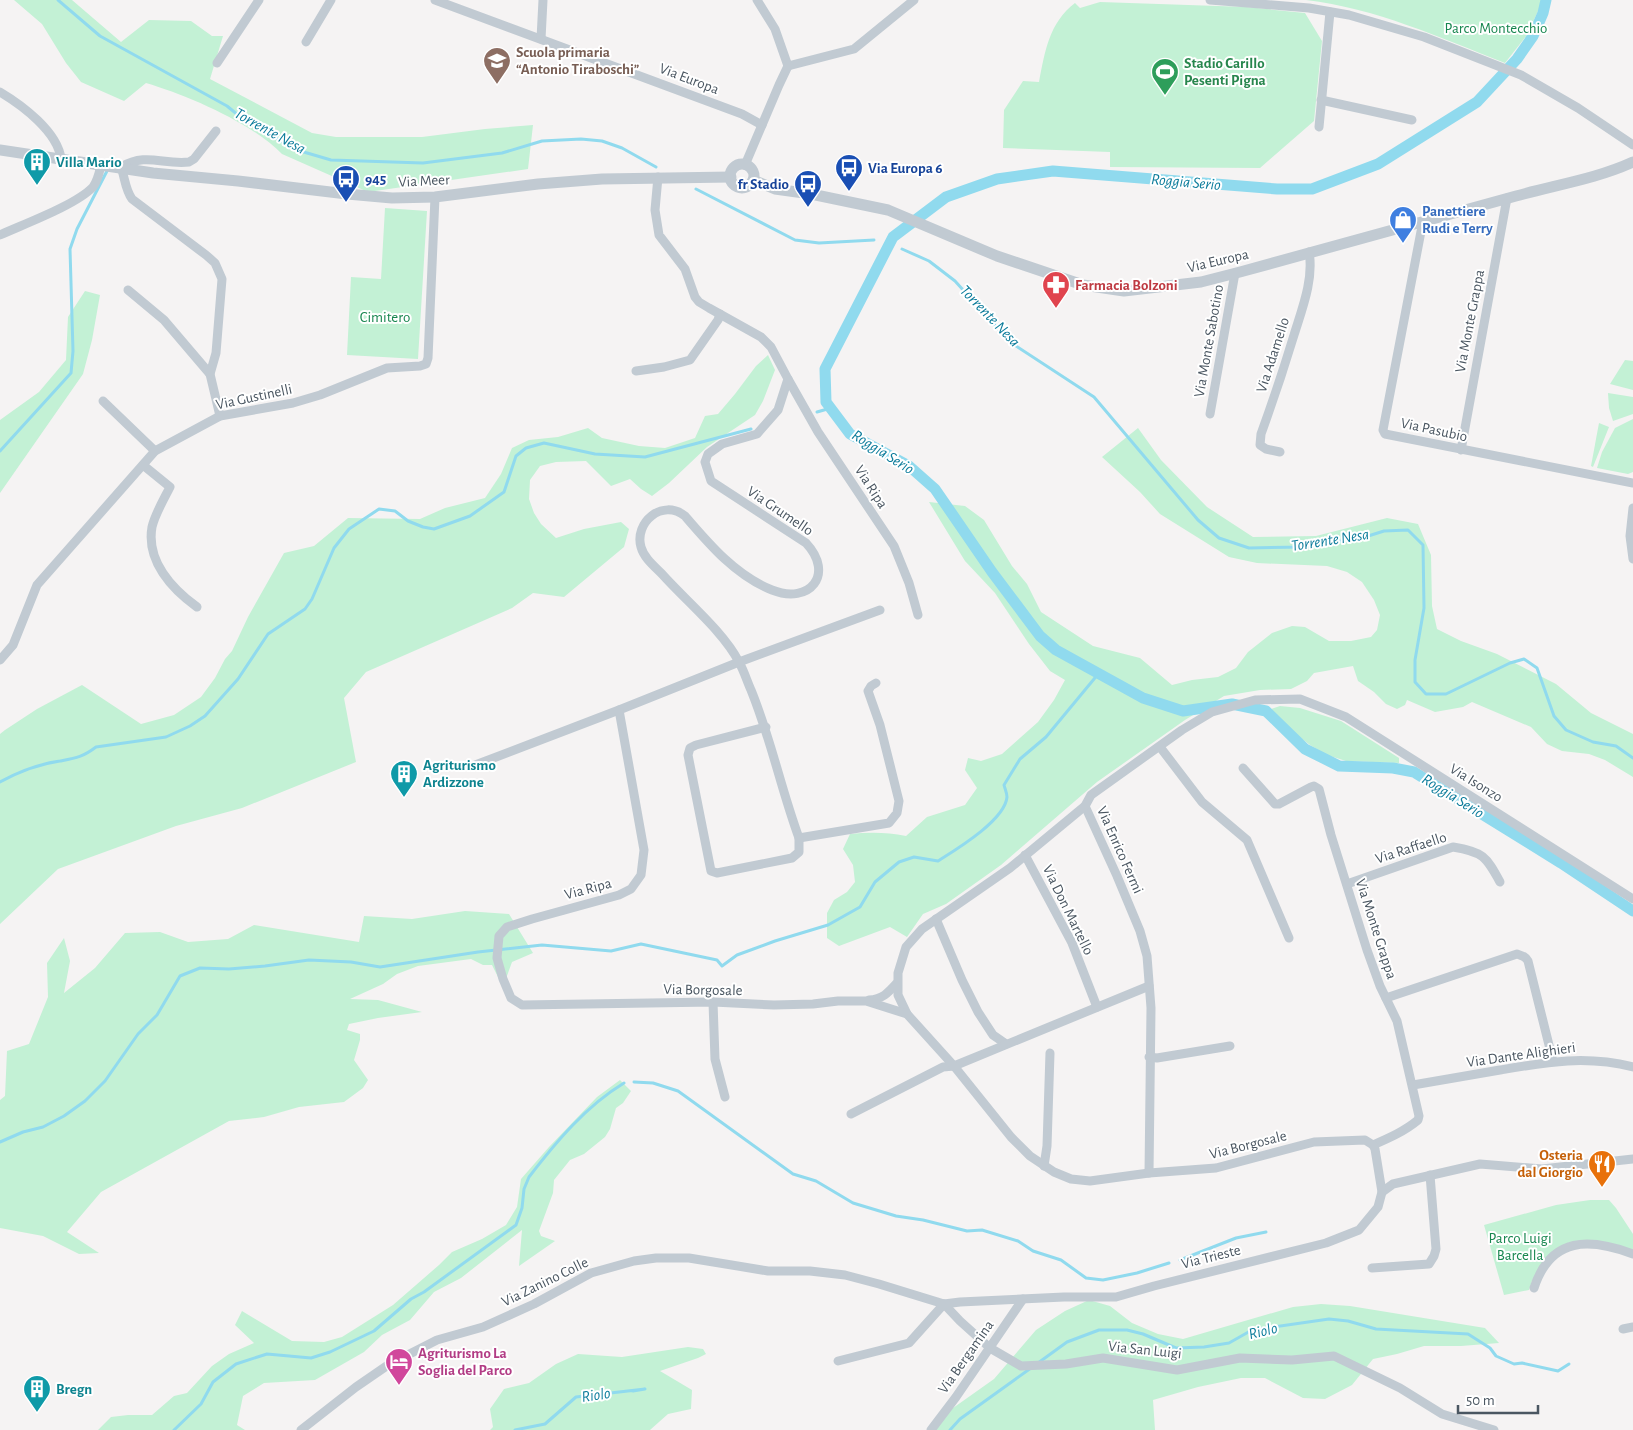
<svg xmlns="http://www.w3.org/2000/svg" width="1633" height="1430" font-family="'Alegreya Sans',sans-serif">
<rect width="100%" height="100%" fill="#f5f3f3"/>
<g fill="#c3f1d5">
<path d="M14,0H72L121,42L149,20L191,21L212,36H223L210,79L312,133L336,137H422L485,129L533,125L528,169L368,192L282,154C252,123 187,95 146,83L124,101L81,82L66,63L42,24Z"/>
<path d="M1306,0H1543L1527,35L1505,63C1441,38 1375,8 1306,0Z"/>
<path d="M1100,2L1247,7L1305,13L1322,41L1314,121L1260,168L1110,167V152L1003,148L1004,110L1023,81L1039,82C1045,51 1049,23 1075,3L1080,8Z"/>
<polygon points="385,208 427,211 418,359 347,355 351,277 381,279"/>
<polygon points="85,291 100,295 92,340 83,374 0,493 0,420 39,392 66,360 68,317"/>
<polygon points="768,355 775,370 763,401 755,415 707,447 669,483 652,496 641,489 630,479 611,486 586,461 556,462 540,466 530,480 529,499 534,513 541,524 556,538 584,529 621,522 629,529 624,547 564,597 533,593 512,608 366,672 344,698 356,762 242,808 176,826 58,869 0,924 0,734 5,730 37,709 82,685 141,724 174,715 201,697 215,678 225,659 232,651 248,617 284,553 314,546 348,518 420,519 445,508 485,498 501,474 512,448 529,440 558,437 588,428 602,438 639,446 665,448 695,438 705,416 718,414 735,394 756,366"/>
<polygon points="1625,360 1633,361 1633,390 1610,384"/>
<polygon points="1608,393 1633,397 1633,414 1613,421 1609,408"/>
<polygon points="1633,419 1633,472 1628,474 1597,468 1602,452 1615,428"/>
<polygon points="1599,423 1609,427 1593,467 1591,466"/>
<path d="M1138,428L1161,460L1207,507L1253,537L1316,536L1387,518L1418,524L1431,555L1432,606L1437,629L1461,641L1497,654L1556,684L1591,713L1633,734V777L1605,760L1589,754L1562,751L1547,744L1531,727L1472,702L1463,707L1435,712L1407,700L1405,705L1397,709L1386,704L1374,692L1358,681L1353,666L1314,673L1307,681L1291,689L1260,690L1224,696L1185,720L1097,782L1001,865L946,904L923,914L907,937L890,927L839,946L827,938V913L834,900L847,892L855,882L853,865L843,849L850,834C869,832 887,832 906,836L927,817L965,805L977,788L965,770L968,758L981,761L1002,754L1038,722L1054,700L1065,680L1050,671L1029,644L995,593L965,561L929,502L965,506L984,520L1012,566L1027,584L1041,612L1093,646L1140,658L1172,685L1192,680L1218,677L1236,668L1248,652L1272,633L1292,626L1305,627L1329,641H1351L1371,637L1377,630L1380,615L1374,600L1362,582L1347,572L1327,566L1257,563L1229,557L1160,514L1140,492L1102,457Z"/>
<polygon points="1280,706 1300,708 1341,721 1399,758 1399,763 1346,761 1327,755 1310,745 1285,726 1271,709"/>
<polygon points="465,911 509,914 533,953 512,962 503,987 492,965 483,965 471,959 418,966 397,974 383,984 350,999 378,1000 422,1012 378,1018 349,1024 347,1030 360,1034 360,1040 354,1060 368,1080 363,1088 344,1102 299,1107 264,1117 229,1121 101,1192 67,1232 99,1253 79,1254 43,1236 0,1228 0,1100 5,1096 7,1051 29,1044 48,997 47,963 64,938 70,961 64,993 95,968 125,933 160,932 188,942 228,939 254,925 359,942 364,916 412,919"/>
<polygon points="620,1080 631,1091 623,1103 616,1108 610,1129 605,1137 584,1154 570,1160 554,1180 553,1193 539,1231 541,1236 555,1241 519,1266 522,1230 461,1278 434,1292 410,1320 382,1335 364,1352 315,1380 264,1383 243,1396 237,1425 245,1430 98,1430 111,1417 128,1415 152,1415 174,1396 187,1393 212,1366 229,1354 254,1343 235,1325 242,1311 292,1341 324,1342 342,1337 393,1305 439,1265 452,1252 482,1239 506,1225 517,1207 521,1179 549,1147 597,1097"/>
<polygon points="1590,1200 1609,1200 1616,1208 1633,1234 1633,1250 1587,1241 1570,1242 1555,1251 1532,1281 1529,1290 1504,1295 1484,1225 1556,1205"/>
<polygon points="1089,1300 1110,1306 1132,1323 1158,1334 1183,1339 1293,1307 1321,1304 1350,1306 1485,1328 1499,1343 1461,1346 1424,1346 1397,1354 1373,1359 1352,1385 1325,1399 1303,1398 1265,1378 1241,1378 1198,1387 1153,1400 1155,1430 935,1430 946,1413 994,1379 1036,1330 1065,1311"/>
<polygon points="688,1347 703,1349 706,1354 698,1358 660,1371 692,1390 691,1409 668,1414 650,1430 490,1430 493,1427 490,1409 504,1389 529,1383 556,1364 578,1354 622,1357"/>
</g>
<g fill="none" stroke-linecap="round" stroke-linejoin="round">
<g stroke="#90daee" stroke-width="3">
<polyline points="58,0 100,36 227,106 244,120 297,150 331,160 423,163 502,153 542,141 581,139 602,141 622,148 656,167"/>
<polyline points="696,189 795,240 819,243 874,240"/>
<polyline points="902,249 929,261 955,281 1010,342 1094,397 1198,520 1219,538 1249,548 1304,547 1365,537 1384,531 1408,530 1423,545 1424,608 1415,660 1415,682 1426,694 1446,694 1510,663 1524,659 1537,668 1554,716 1566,730 1593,742 1616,746 1633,758"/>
<polyline points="817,412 831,408"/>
<polyline points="0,451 71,373 73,351 70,249 77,229 107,171"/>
<path d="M0,782C18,772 39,764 60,761C76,758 83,757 96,747L166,737L190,726L205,716L238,679L268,634L305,609L312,599L334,548L349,529L379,509L395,511L408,521L423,527L434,529L470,516L504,492L516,456L526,448L544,443L595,454L645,457L751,429"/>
<polyline points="634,1082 653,1083 678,1091 793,1174 816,1181 853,1203 896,1216 923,1220 967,1231 982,1230 1018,1241 1033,1251 1061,1260 1086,1278 1103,1280 1137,1273 1169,1263"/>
<path d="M0,1142L23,1132L43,1127L64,1116L85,1101L105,1081L138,1034L157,1015L180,976L200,968L229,969L265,966L309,960L351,962L380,967L478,952L542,945L611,951L641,944L717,960L722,966L737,955L775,941L828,925L860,907L875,882L899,862L914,857L938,861C957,849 1005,820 1007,797C1007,793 1005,789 1004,785L1020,759L1046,737L1099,673"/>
<polyline points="1180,1260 1236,1238 1266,1232"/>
<polyline points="1038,1363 1067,1342 1099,1330 1127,1330 1143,1334 1176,1348 1204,1347 1229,1343 1252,1330 1329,1319 1348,1321 1376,1329 1468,1334 1490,1348 1496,1356 1514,1364 1522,1363 1558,1371 1569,1364"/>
<path d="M174,1430L201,1404L213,1382L236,1364L267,1354L311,1358L330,1352L374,1331L411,1299L424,1292L516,1225L522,1208L524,1189L529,1177C556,1142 586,1106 624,1083"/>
<polyline points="515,1430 545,1424 576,1397 645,1389 633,1391"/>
<polyline points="950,1430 960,1419 1031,1368"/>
</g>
<polyline stroke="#90daee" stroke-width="11" points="1546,0 1543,13 1533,36 1517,59 1477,102 1378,164 1312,189 1277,189 1053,171 997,179 946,197 893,237 825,369 826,402 850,434 909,466 935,489 992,572 1040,636 1056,650 1143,698 1183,711 1232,704 1266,711 1305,749 1339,766 1393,768 1414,772 1561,863 1633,911"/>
<g stroke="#c1cad2" stroke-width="9">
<polyline points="435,0 742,114 762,125"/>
<polyline points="757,0 775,29 788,66"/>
<polyline points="1210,0 1309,8 1349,15 1424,37 1521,75 1578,108 1633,145"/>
<polyline points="541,39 543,0"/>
<polyline points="306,42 331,0"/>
<polyline points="217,63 259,0"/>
<polyline points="788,66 854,49 914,0"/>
<path d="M0,92C22,105 58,132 61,159"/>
<polyline points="1321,100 1412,120"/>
<polyline points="1319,127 1330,12"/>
<path d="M216,131L194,159L189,162C162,165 147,152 121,167C125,178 125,189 132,199L206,255L215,263L222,279L216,353L210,374L220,416"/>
<polyline points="745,165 779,85 788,66"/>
<path d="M658,177L655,210L659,235L685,269L695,297L699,302L709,308L761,337L771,347L788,379L778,410L757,434L722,444L708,454L705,462L711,481L806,543C835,574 810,605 772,590C736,576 709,544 685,516C662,498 634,523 641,547C644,558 654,566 662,574C686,601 723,631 739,662C744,671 747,681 751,690C771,739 781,789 799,838L889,823L897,813L899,801L880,725L868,691L871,686L876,683"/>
<polyline points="1423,221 1383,430 1385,434 1633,483"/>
<path d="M0,235C24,224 76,205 93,187C98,180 99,174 101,165"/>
<polyline points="128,290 164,320 210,374"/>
<polyline points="636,371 664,367 690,360 718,320 720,314"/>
<polyline points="788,379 818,432 894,546 909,583 918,615"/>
<polyline points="103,401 155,451"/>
<polyline points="1210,414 1235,273"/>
<polyline points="1461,450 1507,198"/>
<path d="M1280,452L1266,449L1260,445L1261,434C1273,401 1284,368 1294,335C1302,309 1314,279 1309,252"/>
<path d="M143,465L170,487C164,499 155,514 152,527C146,561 172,589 197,607"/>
<polyline points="1633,508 1630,536 1633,559"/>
<polyline points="0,660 13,645 37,585 155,451 220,416 293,403 320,395 387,368 420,366 426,364 428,358 435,197"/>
<polyline points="766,727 696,745 690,748 688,755 711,871 717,873 792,858 799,852 799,838"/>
<polyline points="1160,747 1202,802 1247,840 1289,938"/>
<polyline points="470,767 619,710 739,662 880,610"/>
<path d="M1243,768L1275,804H1279L1311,787L1314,786L1319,789L1331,835L1367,950L1380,986L1397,1021L1419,1116L1418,1120C1405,1131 1389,1138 1373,1145"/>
<polyline points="1085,806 1117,876 1140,931 1147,956 1151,1008 1149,1173"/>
<polyline points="1025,855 1072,943 1097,1007"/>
<path d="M1347,884L1453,847C1483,852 1486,856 1500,882"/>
<polyline points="936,919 962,980 978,1012 993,1035 1006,1044"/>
<path d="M1386,998L1517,954C1523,956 1526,957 1528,961L1553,1061"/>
<path d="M869,1000C883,999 888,993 897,983"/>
<polyline points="713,1002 715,1059 725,1097"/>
<polyline points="907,1014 898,995 898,973 906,947 922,929 1010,868 1085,806 1091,795 1182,730 1212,712 1255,700 1300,699 1346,717 1633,899"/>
<polyline points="1149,1057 1157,1058 1230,1046"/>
<path d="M1413,1085C1442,1080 1471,1075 1500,1070C1547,1062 1586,1055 1633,1067"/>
<polyline points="851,1114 943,1067 954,1066 1149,986"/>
<polyline points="1044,1166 1047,1146 1050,1053"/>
<polyline points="1382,1192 1393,1184 1480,1164 1542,1169 1633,1159"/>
<polyline points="1372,1268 1429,1264 1434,1256 1436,1249 1430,1175"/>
<path d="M1534,1288C1551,1236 1590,1238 1633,1254"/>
<polyline points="944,1304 960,1321 990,1348 1021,1366 1066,1364 1103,1358 1177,1370 1240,1358 1292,1360 1334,1356 1400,1388 1442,1414 1494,1430"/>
<polyline points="1623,1329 1633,1327"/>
<polyline points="838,1361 909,1343 944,1304"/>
<polyline points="301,1430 356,1387 388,1365 437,1340 483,1327 534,1304 591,1273 634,1261 656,1258 689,1258 768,1271 810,1271 845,1275 879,1284 944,1304 960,1302 1064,1297 1116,1297 1154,1286 1326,1243 1359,1230 1378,1207 1382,1192 1375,1149 1373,1145 1365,1140 1314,1142 1216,1168 1149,1173 1090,1181 1071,1179 1054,1172 1030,1156 1011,1137 954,1066 907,1014 866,1001 838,1001 813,1004 774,1005 713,1002 522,1005 511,998 503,979 497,958 499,936 507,927 532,919 619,895 631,889 641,875 644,850 619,710"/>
<polyline points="931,1430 956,1397 1023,1299"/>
</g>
<g stroke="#c1cad2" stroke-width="11">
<polyline points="0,150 153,173 238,181 347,194 392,198 435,197 538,184 602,179 731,177"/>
<circle cx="742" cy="176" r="12"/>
<path d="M753,180L775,189L811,194L888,210L997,256L1083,285L1124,291L1201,282L1240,272C1332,246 1424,222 1516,196C1555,185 1596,179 1633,162"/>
</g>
</g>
<defs>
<symbol id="school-pin" viewBox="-11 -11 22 30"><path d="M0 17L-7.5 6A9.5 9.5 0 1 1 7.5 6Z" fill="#8d6e63" stroke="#fff"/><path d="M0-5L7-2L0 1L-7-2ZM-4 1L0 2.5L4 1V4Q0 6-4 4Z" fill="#fff"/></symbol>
<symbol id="stadium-pin" viewBox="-11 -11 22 30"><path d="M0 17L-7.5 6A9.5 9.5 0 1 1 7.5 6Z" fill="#2e9e5b" stroke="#fff"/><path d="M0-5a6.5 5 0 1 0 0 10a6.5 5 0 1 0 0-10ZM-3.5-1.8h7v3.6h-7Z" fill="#fff"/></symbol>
<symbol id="building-pin" viewBox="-11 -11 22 30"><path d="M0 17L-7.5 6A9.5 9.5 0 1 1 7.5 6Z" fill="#0f9aa8" stroke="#fff"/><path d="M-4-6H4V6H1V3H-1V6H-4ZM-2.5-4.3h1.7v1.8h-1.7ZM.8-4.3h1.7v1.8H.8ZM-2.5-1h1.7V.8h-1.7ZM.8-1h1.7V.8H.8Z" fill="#fff"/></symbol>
<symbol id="bus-pin" viewBox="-11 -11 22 30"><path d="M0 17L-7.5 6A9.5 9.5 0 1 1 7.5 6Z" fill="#1a4fb4" stroke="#fff"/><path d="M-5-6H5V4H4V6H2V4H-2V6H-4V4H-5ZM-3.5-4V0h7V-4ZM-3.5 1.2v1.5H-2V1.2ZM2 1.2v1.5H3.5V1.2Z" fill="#fff"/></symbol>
<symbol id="shop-pin" viewBox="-11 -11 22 30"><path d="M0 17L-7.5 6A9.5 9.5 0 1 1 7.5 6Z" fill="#3f7fe0" stroke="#fff"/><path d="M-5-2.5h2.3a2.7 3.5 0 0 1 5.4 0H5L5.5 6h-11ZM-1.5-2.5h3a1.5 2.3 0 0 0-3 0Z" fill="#fff"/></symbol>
<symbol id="pharmacy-pin" viewBox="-11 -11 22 30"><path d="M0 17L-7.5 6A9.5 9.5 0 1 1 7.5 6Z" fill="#e0444e" stroke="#fff"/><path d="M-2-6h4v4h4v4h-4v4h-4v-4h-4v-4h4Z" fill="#fff"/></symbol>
<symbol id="restaurant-pin" viewBox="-11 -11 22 30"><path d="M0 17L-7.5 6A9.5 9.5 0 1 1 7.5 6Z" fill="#e8710a" stroke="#fff"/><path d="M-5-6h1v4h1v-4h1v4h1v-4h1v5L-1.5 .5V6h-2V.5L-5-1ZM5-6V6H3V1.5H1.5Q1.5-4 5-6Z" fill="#fff"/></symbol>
<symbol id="hotel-pin" viewBox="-11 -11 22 30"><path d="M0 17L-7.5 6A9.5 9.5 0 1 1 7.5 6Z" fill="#d1479c" stroke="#fff"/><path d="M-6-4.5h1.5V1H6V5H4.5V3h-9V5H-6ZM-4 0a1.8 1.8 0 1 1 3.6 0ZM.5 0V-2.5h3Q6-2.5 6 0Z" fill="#fff"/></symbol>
</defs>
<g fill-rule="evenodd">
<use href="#school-pin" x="481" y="45" width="32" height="43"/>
<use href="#stadium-pin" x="1149" y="56" width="32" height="43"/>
<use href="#building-pin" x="21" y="146" width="32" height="43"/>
<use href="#bus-pin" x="833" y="152" width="32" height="43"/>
<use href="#bus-pin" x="330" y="163" width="32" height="43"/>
<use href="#bus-pin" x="792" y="168" width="32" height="43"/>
<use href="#shop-pin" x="1387" y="204" width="32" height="43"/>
<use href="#pharmacy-pin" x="1040" y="269" width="32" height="43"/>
<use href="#building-pin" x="388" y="758" width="32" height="43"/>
<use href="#restaurant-pin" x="1586" y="1148" width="32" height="43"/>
<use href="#hotel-pin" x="383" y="1346" width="32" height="43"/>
<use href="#building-pin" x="21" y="1373" width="32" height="43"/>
</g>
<g text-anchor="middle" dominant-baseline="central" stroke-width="4" stroke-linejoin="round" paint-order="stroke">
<g font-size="15" fill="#17864f" stroke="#fff">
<text x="1496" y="28">Parco Montecchio</text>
<text x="385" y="317">Cimitero</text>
<text x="1520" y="1238">Parco Luigi<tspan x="1520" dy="17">Barcella</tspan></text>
</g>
<g font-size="15" font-weight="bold" fill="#785e54" stroke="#fff" text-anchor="start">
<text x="516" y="52">Scuola primaria<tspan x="516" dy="17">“Antonio Tiraboschi”</tspan></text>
</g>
<g font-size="15" font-weight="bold" fill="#27864d" stroke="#fff" text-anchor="start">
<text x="1184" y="63">Stadio Carillo<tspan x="1184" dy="17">Pesenti Pigna</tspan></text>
</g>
<g font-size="15" fill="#4a5661" stroke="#fff">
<text transform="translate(689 79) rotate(21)">Via Europa</text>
<text transform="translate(424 181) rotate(-3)">Via Meer</text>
<text transform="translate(1218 261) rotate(-13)">Via Europa</text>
<text transform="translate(1470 321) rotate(-79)">Via Monte Grappa</text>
<text transform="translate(1209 341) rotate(-80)">Via Monte Sabotino</text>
<text transform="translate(1273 355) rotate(-72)">Via Adamello</text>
<text transform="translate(254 397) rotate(-12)">Via Gustinelli</text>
<text transform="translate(1434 430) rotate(12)">Via Pasubio</text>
<text transform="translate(871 487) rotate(57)">Via Ripa</text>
<text transform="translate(780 511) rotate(34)">Via Grumello</text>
<text transform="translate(1476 783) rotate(32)">Via Isonzo</text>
<text transform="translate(1411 848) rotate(-18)">Via Raffaello</text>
<text transform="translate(1120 850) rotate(66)">Via Enrico Fermi</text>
<text transform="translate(588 889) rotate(-15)">Via Ripa</text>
<text transform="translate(1068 910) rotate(64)">Via Don Martello</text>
<text transform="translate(1376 929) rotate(72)">Via Monte Grappa</text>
<text transform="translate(703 990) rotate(1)">Via Borgosale</text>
<text transform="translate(1521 1055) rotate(-8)">Via Dante Alighieri</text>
<text transform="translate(1248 1145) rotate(-14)">Via Borgosale</text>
<text transform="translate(1211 1257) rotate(-14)">Via Trieste</text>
<text transform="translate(545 1282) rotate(-26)">Via Zanino Colle</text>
<text transform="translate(1145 1350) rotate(6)">Via San Luigi</text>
<text transform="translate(966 1357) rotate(-55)">Via Bergamina</text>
</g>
<g font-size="15" font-weight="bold" fill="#0d838f" stroke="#fff" text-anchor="start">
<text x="56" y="162">Villa Mario</text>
<text x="423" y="765">Agriturismo<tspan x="423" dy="17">Ardizzone</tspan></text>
<text x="56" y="1389">Bregn</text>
</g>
<g font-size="15" font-weight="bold" fill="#164399" stroke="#fff" text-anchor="start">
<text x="868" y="168">Via Europa 6</text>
<text x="365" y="179">945</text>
<text x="789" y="184" text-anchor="end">fr Stadio</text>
</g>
<g font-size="15" font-weight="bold" fill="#366cbe" stroke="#fff" text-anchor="start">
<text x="1422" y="211">Panettiere<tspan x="1422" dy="17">Rudi e Terry</tspan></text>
</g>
<g font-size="15" font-weight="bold" fill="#be3a42" stroke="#fff" text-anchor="start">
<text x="1075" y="285">Farmacia Bolzoni</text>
</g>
<g font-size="15" font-weight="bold" fill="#c56008" stroke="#fff" text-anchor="end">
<text x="1583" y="1155">Osteria<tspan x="1583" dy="17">dal Giorgio</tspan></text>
</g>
<g font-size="15" font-weight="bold" fill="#b23c85" stroke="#fff" text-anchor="start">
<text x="418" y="1353">Agriturismo La<tspan x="418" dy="17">Soglia del Parco</tspan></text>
</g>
<g font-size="16" font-style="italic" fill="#0c7c9b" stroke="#fff">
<text transform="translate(270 131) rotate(29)">Torrente Nesa</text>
<text transform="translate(1186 182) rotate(5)">Roggia Serio</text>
<text transform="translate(990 316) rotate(46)">Torrente Nesa</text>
<text transform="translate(883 452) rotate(32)">Roggia Serio</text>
<text transform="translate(1330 540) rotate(-9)">Torrente Nesa</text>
<text transform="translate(1453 796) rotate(32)">Roggia Serio</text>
<text transform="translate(1263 1331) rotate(-14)">Riolo</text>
<text transform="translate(596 1395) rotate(-8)">Riolo</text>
</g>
</g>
<path d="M1458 1405v8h80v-8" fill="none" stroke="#4a5661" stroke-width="2.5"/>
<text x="1466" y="1405" font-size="15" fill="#4a5661" stroke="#ffffff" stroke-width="4" paint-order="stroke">50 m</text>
</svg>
